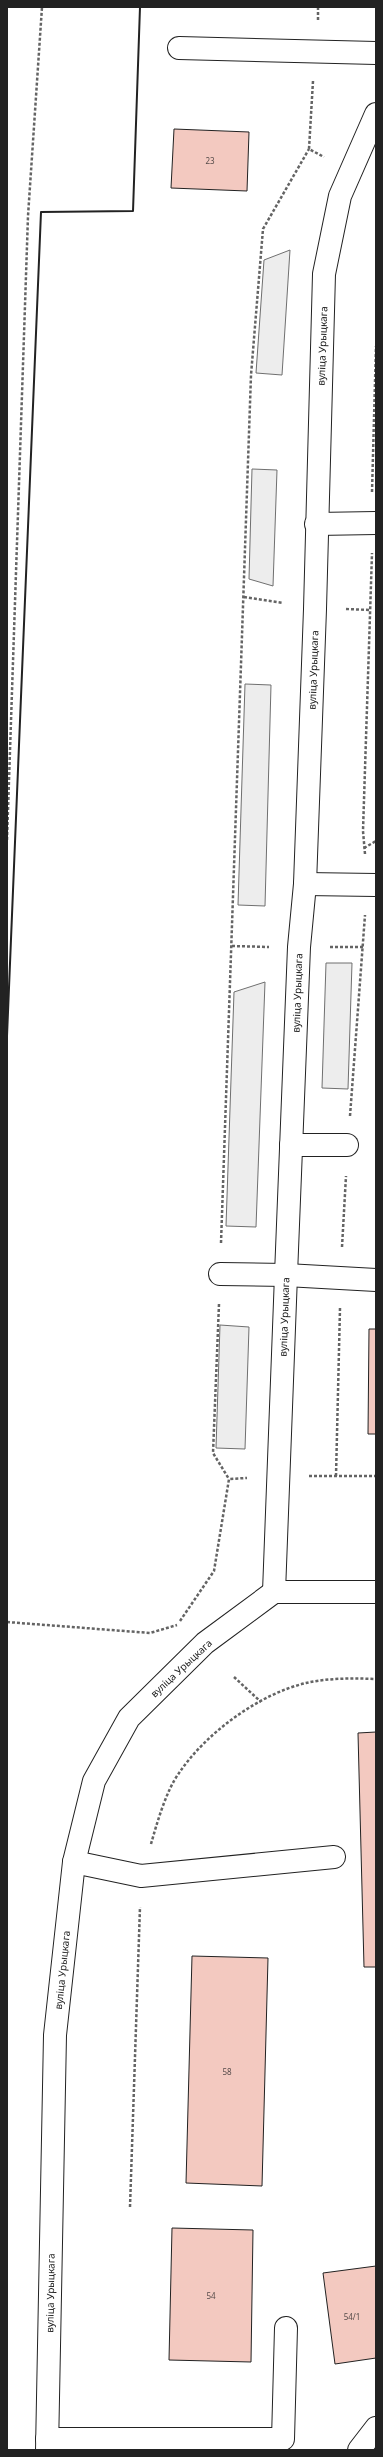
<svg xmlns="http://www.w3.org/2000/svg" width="383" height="2457" font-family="'Noto Sans',sans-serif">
<rect width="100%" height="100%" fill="#fff"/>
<g fill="#ededed" stroke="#6f6f6f">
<polygon points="290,250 282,375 256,373 264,260"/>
<polygon points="252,469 277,470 273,586 249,579"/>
<polygon points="245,684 271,685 265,906 238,905"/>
<polygon points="326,963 352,963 348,1089 322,1088"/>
<polygon points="265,982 256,1227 226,1226 234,992"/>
<polygon points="220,1325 249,1327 245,1449 216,1448"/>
</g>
<g fill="#f3c9c0" stroke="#222">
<polygon points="174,129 249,132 247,191 171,188"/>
<polygon points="369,1329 376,1329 376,1434 368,1434"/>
<polygon points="376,1732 376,1967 364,1967 358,1733"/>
<polygon points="192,1956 268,1958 262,2186 186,2183"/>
<polygon points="172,2228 253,2230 251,2362 169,2360"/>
<polygon points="376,2266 376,2358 335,2364 323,2273"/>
</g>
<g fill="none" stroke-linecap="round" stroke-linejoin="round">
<defs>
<g id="minor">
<polyline points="179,48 376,53"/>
<polyline points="316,524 376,523"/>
<polyline points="305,884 376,885"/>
<polyline points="291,1145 347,1145"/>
<polyline points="220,1274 286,1275 376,1280"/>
<polyline points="74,1862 141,1876 334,1857"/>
<polyline points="47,2439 283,2439 286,2328"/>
<polyline points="359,2450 376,2428"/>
</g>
<g id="major">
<polyline points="274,1592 286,1275 299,947 305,884 315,609 324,274 340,196 376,114"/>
<polyline points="274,1592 376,1592"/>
<polyline points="47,2450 55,2035 74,1862 94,1781 129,1718 205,1643 274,1592"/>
</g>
</defs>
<use href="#minor" stroke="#222" stroke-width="24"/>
<use href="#major" stroke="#222" stroke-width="24"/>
<g stroke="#646464" stroke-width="2.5" stroke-dasharray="3 2" stroke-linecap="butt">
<polyline points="318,20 318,7"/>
<polyline points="313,81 309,149 324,157"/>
<polyline points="372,492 376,346"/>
<polyline points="244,597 283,603"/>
<polyline points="346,609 370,610"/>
<polyline points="7,840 28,216 42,7"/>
<polyline points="364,848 376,841"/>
<polyline points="365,854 363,831 372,553"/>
<polyline points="232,946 269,947"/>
<polyline points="330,947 364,947"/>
<polyline points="350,1116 365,915"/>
<polyline points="221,1243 251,375 263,229 309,149"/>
<polyline points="342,1247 346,1176"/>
<polyline points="219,1304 213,1453 229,1479"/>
<polyline points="309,1476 376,1476"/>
<polyline points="336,1476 340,1308"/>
<polyline points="180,1621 214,1571 229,1479 247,1478"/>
<polyline points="7,1622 150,1633 177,1625"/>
<polyline points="234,1677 261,1702"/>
<path d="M151,1844C157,1823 166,1791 179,1773C206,1733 259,1694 306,1683C328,1678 353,1678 376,1679"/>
<polyline points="130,2207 140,1907"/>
</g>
<use href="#minor" stroke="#fff" stroke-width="22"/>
<use href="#major" stroke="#fff" stroke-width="22"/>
<polyline stroke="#222" stroke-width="2" points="7,1036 41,212 133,211 140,7"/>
</g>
<g text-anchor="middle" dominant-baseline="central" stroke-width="3" stroke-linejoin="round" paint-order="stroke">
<g font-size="8" fill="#564c4a">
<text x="210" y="160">23</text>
<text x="227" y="2071">58</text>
<text x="211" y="2295">54</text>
<text x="352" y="2316">54/1</text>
</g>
<g font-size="10" fill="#222" stroke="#fff">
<text transform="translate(322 346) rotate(-88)">вуліца Урыцкага</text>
<text transform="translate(313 670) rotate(-88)">вуліца Урыцкага</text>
<text transform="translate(297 993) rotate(-88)">вуліца Урыцкага</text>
<text transform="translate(284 1317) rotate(-88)">вуліца Урыцкага</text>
<text transform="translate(181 1668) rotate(-43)">вуліца Урыцкага</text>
<text transform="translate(62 1970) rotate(-84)">вуліца Урыцкага</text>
<text transform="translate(50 2293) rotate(-89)">вуліца Урыцкага</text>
</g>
</g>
<rect width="383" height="2457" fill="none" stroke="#222222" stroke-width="16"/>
</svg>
